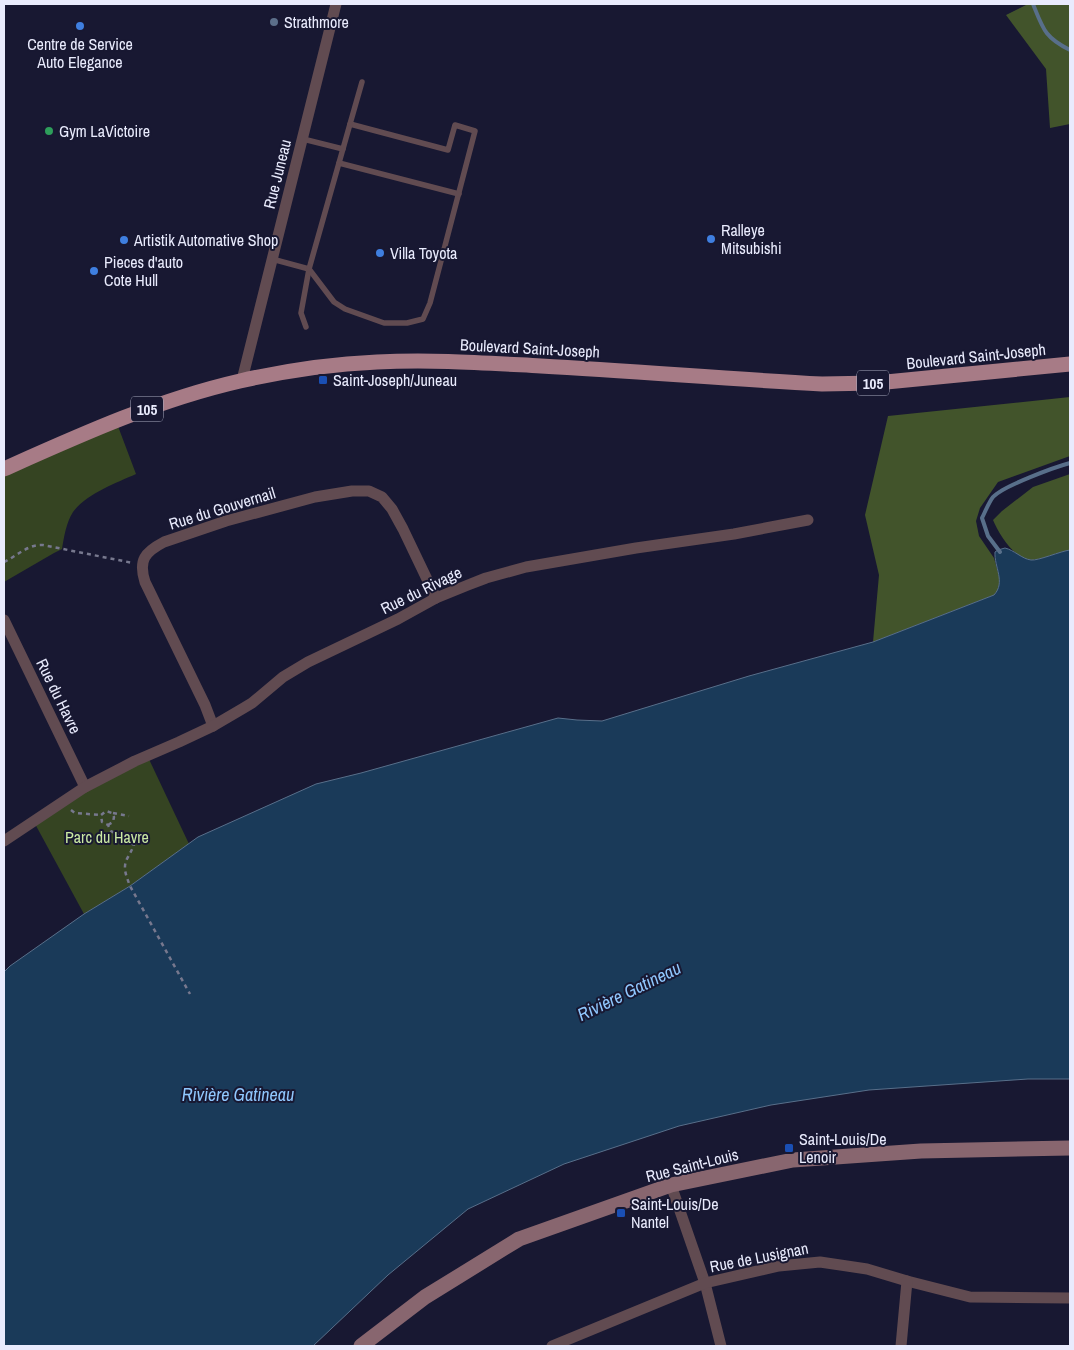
<svg xmlns="http://www.w3.org/2000/svg" width="1074" height="1350" font-family="'Archivo Narrow',sans-serif">
<rect width="100%" height="100%" fill="#181832"/>
<g fill="#354422">
<path d="M116,421L136,474C116,483 86,494 73,512C66,523 64,537 62,549L54,553L4,582V470Z"/>
<polygon points="147,755 189,844 130,886 84,914 34,822"/>
</g>
<g fill="#42542b">
<polygon points="1028,4 1070,4 1070,124 1050,128 1046,69 1006,15"/>
<polygon points="1070,397 1070,456 998,482 980,508 976,521 979,536 994,558 1000,579 998,591 994,595 873,642 879,575 865,515 888,416"/>
<path d="M1070,474V550C1058,552 1044,559 1033,560C1015,561 999,534 993,520L1002,511L1033,487Z"/>
</g>
<path fill="#1a3a59" stroke="#586f8a" d="M1005,548C1014,550 1022,559 1031,560C1038,561 1061,551 1070,550V1079H1028L869,1090L771,1105L679,1126L564,1164L468,1209L388,1275L313,1346H4V972L10,966L84,914L130,886L198,837L316,784L361,773L558,718L577,720L602,721L749,676L873,642L994,595C1006,582 994,567 995,552L998,550Z"/>
<g fill="none" stroke-linecap="round" stroke-linejoin="round">
<g stroke="#586f8a" stroke-width="4">
<path d="M1033,4C1043,29 1045,38 1070,50"/>
<path d="M1000,552L988,536L982,518C985,512 989,502 993,497C1003,486 1055,467 1070,463"/>
</g>
<g stroke="#77788e" stroke-width="2.5" stroke-dasharray="4 4" stroke-linecap="butt">
<path d="M4,562C17,556 28,544 43,545L133,563"/>
<polyline points="71,810 75,813 101,815"/>
<polyline points="113,813 129,816"/>
<path d="M108,825L113,822L114,817L112,813L106,811L101,815L102,822L108,825L111,831L134,845C132,850 130,853 128,857C122,867 126,875 130,886L190,994"/>
</g>
<g stroke="#614b51" stroke-width="5.5">
<polyline points="303,139 343,149"/>
<polyline points="339,163 459,194"/>
<polyline points="272,259 309,269 334,302 345,309 384,323 407,323 423,319 430,303 475,131 455,125 448,150 350,124 362,82"/>
<polyline points="306,327 301,313 309,269 350,124"/>
</g>
<g stroke="#614b51" stroke-width="11">
<polyline points="242,380 336,4"/>
<polyline points="4,620 85,787"/>
<path d="M213,726L205,705L145,582C138,560 145,552 164,542L226,521L315,497L352,491H369L382,497L392,509L403,529L436,598"/>
<polyline points="4,841 85,787 135,761 179,742 213,726 242,709 252,703 283,677 308,662 398,619 436,598 468,585 486,578 526,567 636,548 734,534 808,520"/>
<polyline points="671,1185 705,1283 721,1346"/>
<polyline points="552,1346 705,1283 779,1266 820,1262 867,1269 907,1281 970,1297 1070,1298"/>
<polyline points="901,1346 907,1281"/>
</g>
<polyline stroke="#88666f" stroke-width="15" points="361,1346 425,1297 519,1239 671,1185 793,1160 921,1151 1070,1148"/>
<path stroke="#a77b86" stroke-width="15" d="M4,469C80,435 157,400 240,381C284,371 331,364 377,362C431,359 486,363 541,366C635,371 728,379 822,384L876,383L1070,364"/>
</g>
<circle fill="#5c6f8a" stroke="#181832" stroke-width="2" cx="274" cy="22" r="5"/>
<g fill="#3f7fe0" stroke="#181832" stroke-width="2">
<circle cx="80" cy="26" r="5"/>
<circle cx="711" cy="239" r="5"/>
<circle cx="124" cy="240" r="5"/>
<circle cx="380" cy="253" r="5"/>
<circle cx="94" cy="271" r="5"/>
</g>
<circle fill="#2e9e5b" stroke="#181832" stroke-width="2" cx="49" cy="131" r="5"/>
<g fill="#1a4fb4" stroke="#181832" stroke-width="2">
<rect x="318" y="375" width="10" height="10" rx="2.5"/>
<rect x="784" y="1143" width="10" height="10" rx="2.5"/>
<rect x="616" y="1208" width="10" height="10" rx="2.5"/>
</g>
<g text-anchor="middle" dominant-baseline="central" stroke-width="4" stroke-linejoin="round" paint-order="stroke">
<g fill="#181832" stroke="#aaacc0" stroke-width="1">
<rect x="857" y="370.5" width="32" height="25" rx="4"/>
<rect x="131" y="396.5" width="32" height="25" rx="4"/>
</g>
<g font-size="15" font-weight="bold" fill="#e9ebfd">
<text x="873" y="383">105</text>
<text x="147" y="409">105</text>
</g>
<g font-size="16" fill="#e9ebfd" stroke="#181832" text-anchor="start">
<text x="284" y="22">Strathmore</text>
<text x="80" y="44" text-anchor="middle">Centre de Service<tspan x="80" dy="18">Auto Elegance</tspan></text>
<text x="59" y="131">Gym LaVictoire</text>
<text x="721" y="230">Ralleye<tspan x="721" dy="18">Mitsubishi</tspan></text>
<text x="134" y="240">Artistik Automative Shop</text>
<text x="390" y="253">Villa Toyota</text>
<text x="104" y="262">Pieces d'auto<tspan x="104" dy="18">Cote Hull</tspan></text>
<text x="333" y="380">Saint-Joseph/Juneau</text>
<text x="799" y="1139">Saint-Louis/De<tspan x="799" dy="18">Lenoir</tspan></text>
<text x="631" y="1204">Saint-Louis/De<tspan x="631" dy="18">Nantel</tspan></text>
</g>
<g font-size="16" fill="#e9ebfd" stroke="#181832">
<text transform="translate(277 174) rotate(-76)">Rue Juneau</text>
<text transform="translate(530 348) rotate(3)">Boulevard Saint-Joseph</text>
<text transform="translate(976 356) rotate(-6)">Boulevard Saint-Joseph</text>
<text transform="translate(222 508) rotate(-17)">Rue du Gouvernail</text>
<text transform="translate(421 590) rotate(-26)">Rue du Rivage</text>
<text transform="translate(59 696) rotate(64)">Rue du Havre</text>
<text transform="translate(692 1165) rotate(-14)">Rue Saint-Louis</text>
<text transform="translate(759 1257) rotate(-11)">Rue de Lusignan</text>
</g>
<g font-size="16" fill="#cae9a3" stroke="#181832">
<text x="107" y="837">Parc du Havre</text>
</g>
<g font-size="18" font-style="italic" fill="#90c7fe" stroke="#181832">
<text transform="translate(629 991) rotate(-26)">Rivière Gatineau</text>
<text x="238" y="1094">Rivière Gatineau</text>
</g>
</g>
<rect width="1074" height="1350" fill="none" stroke="#e9ebfd" stroke-width="10"/>
</svg>
